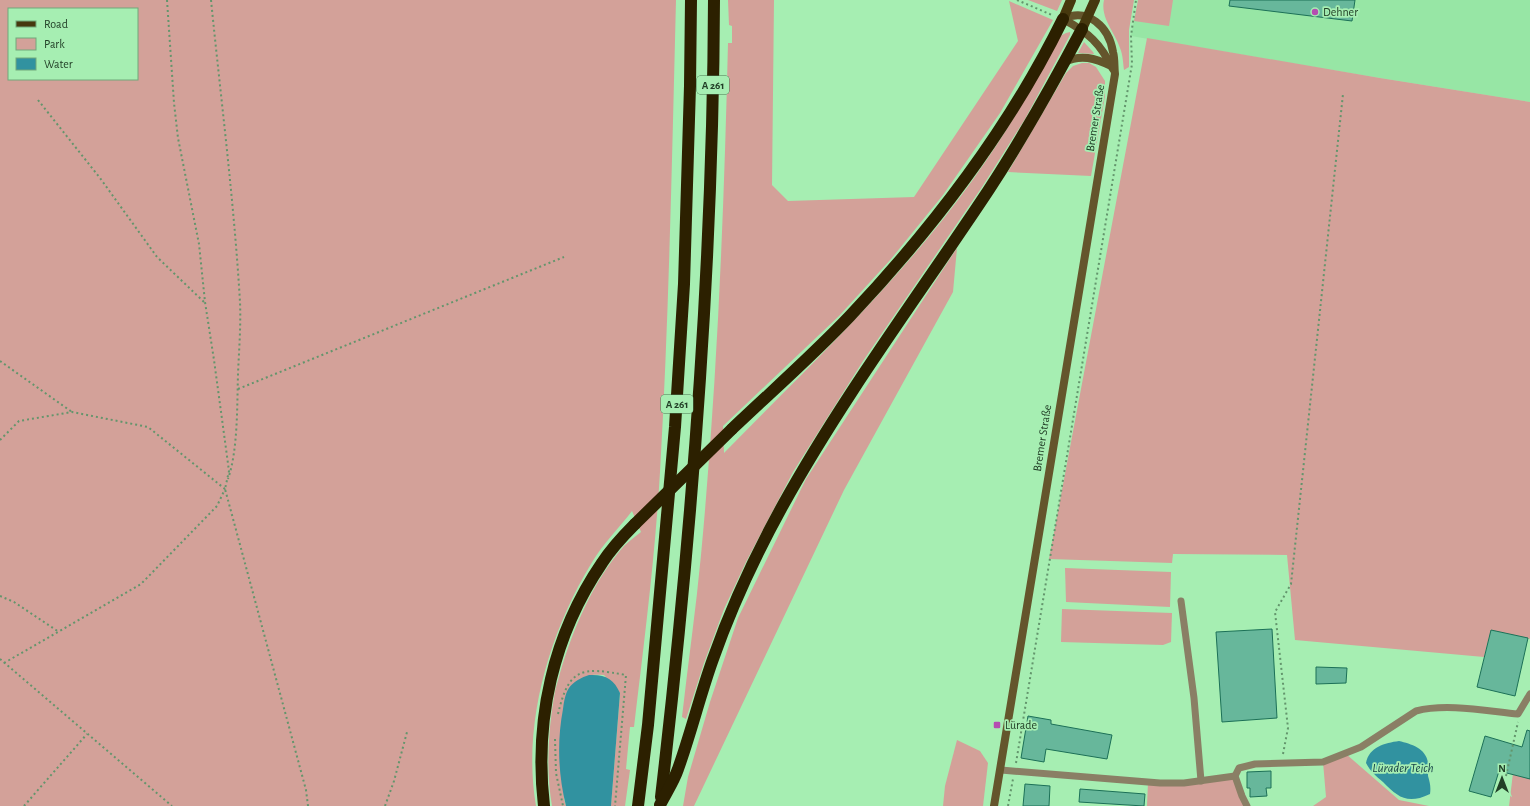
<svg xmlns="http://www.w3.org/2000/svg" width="1530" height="806" font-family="'Alegreya Sans',sans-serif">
<rect width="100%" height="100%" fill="#a6eeb2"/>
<polygon fill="#97e6a5" points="1138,0 1530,0 1530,102 1380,78 1131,36"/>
<g fill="#d3a199" fill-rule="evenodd">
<path d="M0,0H676C672,158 669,315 660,472C655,558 644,643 634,727H630L626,769L630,770L625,806H611L620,693L604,675C590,674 587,675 576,683C573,685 570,687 569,689C557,711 563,772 564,799L566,806H552C546,771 548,732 554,697C555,689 558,681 560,673C573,629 593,581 624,546C629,541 635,537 641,532L632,511C619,528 602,545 591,564C549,633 522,725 536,806H0ZM9,9H137V79H9Z"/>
<path d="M728,0H774L772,185L788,201L914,197L1018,41L1009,1L1053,20L1000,113L943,195L891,259L839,316L723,426L724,453C810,365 900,281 972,181C1005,135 1034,86 1060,36L1066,33L1070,32V35L1025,119L982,187L863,361L793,472L746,562L724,609L704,663L686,719L682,717C688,663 696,609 701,555C717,385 724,214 728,43H732V26L729,25Z"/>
<polygon points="1028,0 1062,0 1057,11"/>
<path d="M1104,0H1134L1129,30V67L1124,70C1123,63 1123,55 1120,48C1115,32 1100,18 1104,0Z"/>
<polygon points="1138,0 1173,0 1169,26 1134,21"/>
<polygon points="1147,38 1380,78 1530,102 1530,639 1491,630 1484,657 1295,640 1287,555 1173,554 1172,563 1049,559"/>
<polygon points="1084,42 1093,52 1094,54 1078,53"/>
<polygon points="1082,63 1089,63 1096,67 1105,81 1105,96 1091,176 1008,172 1066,73 1073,66"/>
<polygon points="957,248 953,292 844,490 694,806 683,806 688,777 710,702 738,618 806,479"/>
<polygon points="1065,568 1171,572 1170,607 1066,602"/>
<polygon points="1062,609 1172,613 1171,642 1163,645 1061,642"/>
<polygon points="957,740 980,751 988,763 983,806 943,806 945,786"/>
<polygon points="1346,754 1399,800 1429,806 1313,806 1326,797 1323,762"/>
<polygon points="1513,773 1530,778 1530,806 1509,806"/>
<polygon points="1235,776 1250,806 1147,806 1148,782 1160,783"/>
</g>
<g fill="#3192a0">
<path d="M589,675C605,674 614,679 620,693L611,806H566C558,774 557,741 563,709C564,702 565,694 569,688C573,682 582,677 589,675Z"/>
<path d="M1399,741C1411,744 1426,748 1428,763C1428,767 1428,771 1428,776C1430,783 1431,787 1430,794C1407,805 1398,797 1383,782C1376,776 1370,771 1366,763C1369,747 1385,743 1399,741Z"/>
</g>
<g fill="#67b79b" stroke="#1c7057">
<polygon points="1230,0 1355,0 1352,21 1229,6"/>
<polygon points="1272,629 1277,718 1222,722 1216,632"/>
<polygon points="1491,630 1528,638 1515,696 1477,687"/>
<polygon points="1316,667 1347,668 1346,683 1316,684"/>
<polygon points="1028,716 1051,720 1051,724 1112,735 1107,759 1046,749 1044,762 1021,758"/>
<polygon points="1527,730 1530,731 1530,779 1499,771 1491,797 1469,791 1485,736 1522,747"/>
<polygon points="1271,771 1271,788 1266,788 1267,796 1250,797 1250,788 1247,788 1247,772"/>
<polygon points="1025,784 1050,786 1049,806 1023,806"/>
<polygon points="1080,789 1145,794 1144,806 1079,802"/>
</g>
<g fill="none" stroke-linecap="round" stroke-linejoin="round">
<g stroke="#63956c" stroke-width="2" stroke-dasharray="2 3" stroke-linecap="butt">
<polyline points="167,0 174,103 178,138 199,244 205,302 214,360 229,471 225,489 306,790 308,806"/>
<path d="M211,0C221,100 234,201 240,302C241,326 239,350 238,374C237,406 238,450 228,479"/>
<polyline points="1017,0 1052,15"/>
<polyline points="38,100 100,178 157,257 204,302"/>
<polyline points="0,361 72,412"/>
<polyline points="238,389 564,257"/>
<polyline points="0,440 19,421 72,412 148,427 225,489"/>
<polyline points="0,596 14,602 59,632"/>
<polyline points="0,659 172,806"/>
<polyline points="4,663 141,584 217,506 225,489"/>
<path d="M558,714C569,667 582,667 626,675L615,806"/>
<polyline points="555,739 556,773 563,806"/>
<polyline points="1283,754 1288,728 1275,612 1291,584 1343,94"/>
<polyline points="1016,763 1132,64 1131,36 1136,0"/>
<polyline points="1506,776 1518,722"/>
<polyline points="24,806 87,734"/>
<polyline points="385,806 394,781 407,732"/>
<polyline points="1008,806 1013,779"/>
</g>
<g stroke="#8a7f65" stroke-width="7">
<polyline points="1181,601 1194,698 1201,781"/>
<polyline points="1001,770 1160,783 1184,783 1235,776"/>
<path d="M1247,806L1242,796L1235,776L1239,768L1255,764L1323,762L1361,747L1416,711C1446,703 1487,711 1518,714L1530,694"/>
</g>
<g stroke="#64552c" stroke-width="8">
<path d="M1063,19C1089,33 1100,43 1113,69"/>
<path d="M1064,62C1081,54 1095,58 1111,66"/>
<path d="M994,806L1115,74C1114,67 1115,59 1113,52C1109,27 1088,7 1063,19"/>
</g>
<g stroke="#46380e" stroke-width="10">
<polyline points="1063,19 1071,0"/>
<polyline points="1082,29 1095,0"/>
</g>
<g stroke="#2c2000" stroke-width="12">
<path d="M732,429C772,391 813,355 850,316C934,227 1009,129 1063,19"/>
<path d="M661,797C692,532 713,266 714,0"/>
<path d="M660,805C666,793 674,781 678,769C691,733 700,695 713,659C732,605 756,554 783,505C844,395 919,295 988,191C1022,139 1053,84 1082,29"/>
<path d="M544,806C534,720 553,635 602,563C611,549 623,536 635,524"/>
<polyline points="638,806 648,725 675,427 684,284 690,86 691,0"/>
</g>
<polyline stroke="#2c2000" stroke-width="12" points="635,524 732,429"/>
</g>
<g fill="#b54db1" stroke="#a6eeb2" stroke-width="1.5">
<circle cx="1315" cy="12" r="4"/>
<rect x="993" y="721" width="8" height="8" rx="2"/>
</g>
<g text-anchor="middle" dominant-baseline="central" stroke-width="3.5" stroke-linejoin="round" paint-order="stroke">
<g fill="#a6eeb2" stroke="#4a7451" stroke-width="1">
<rect x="697" y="76" width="32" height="18" rx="3"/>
<rect x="661" y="395" width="32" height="18" rx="3"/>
</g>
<g font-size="11" font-weight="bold" fill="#223f27">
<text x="713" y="85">A 261</text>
<text x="677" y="404">A 261</text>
</g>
<g font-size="12" fill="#223f27" stroke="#a6eeb2" text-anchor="start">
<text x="1323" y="12">Dehner</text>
<text x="1005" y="725">Lürade</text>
</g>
<g font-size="12" fill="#223f27" stroke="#a6eeb2">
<text transform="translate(1095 118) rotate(-81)">Bremer Straße</text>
<text transform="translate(1042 438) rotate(-81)">Bremer Straße</text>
</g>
<g font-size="13" font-style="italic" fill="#174248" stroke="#a6eeb2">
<text x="1403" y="768">Lürader Teich</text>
</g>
</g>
<rect x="8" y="8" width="130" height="72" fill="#a6eeb2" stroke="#71a87a"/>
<rect x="16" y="21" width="20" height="6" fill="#46380e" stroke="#71a87a"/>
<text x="44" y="28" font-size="12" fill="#223f27">Road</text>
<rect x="16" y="38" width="20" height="12" fill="#d3a199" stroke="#71a87a"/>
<text x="44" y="48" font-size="12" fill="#223f27">Park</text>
<rect x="16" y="58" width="20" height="12" fill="#3192a0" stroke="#71a87a"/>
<text x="44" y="68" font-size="12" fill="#223f27">Water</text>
<g transform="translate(1502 778)" stroke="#a6eeb2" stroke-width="3" paint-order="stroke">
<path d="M0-3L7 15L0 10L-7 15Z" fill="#223f27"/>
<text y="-6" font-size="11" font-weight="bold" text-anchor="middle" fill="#223f27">N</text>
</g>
</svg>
